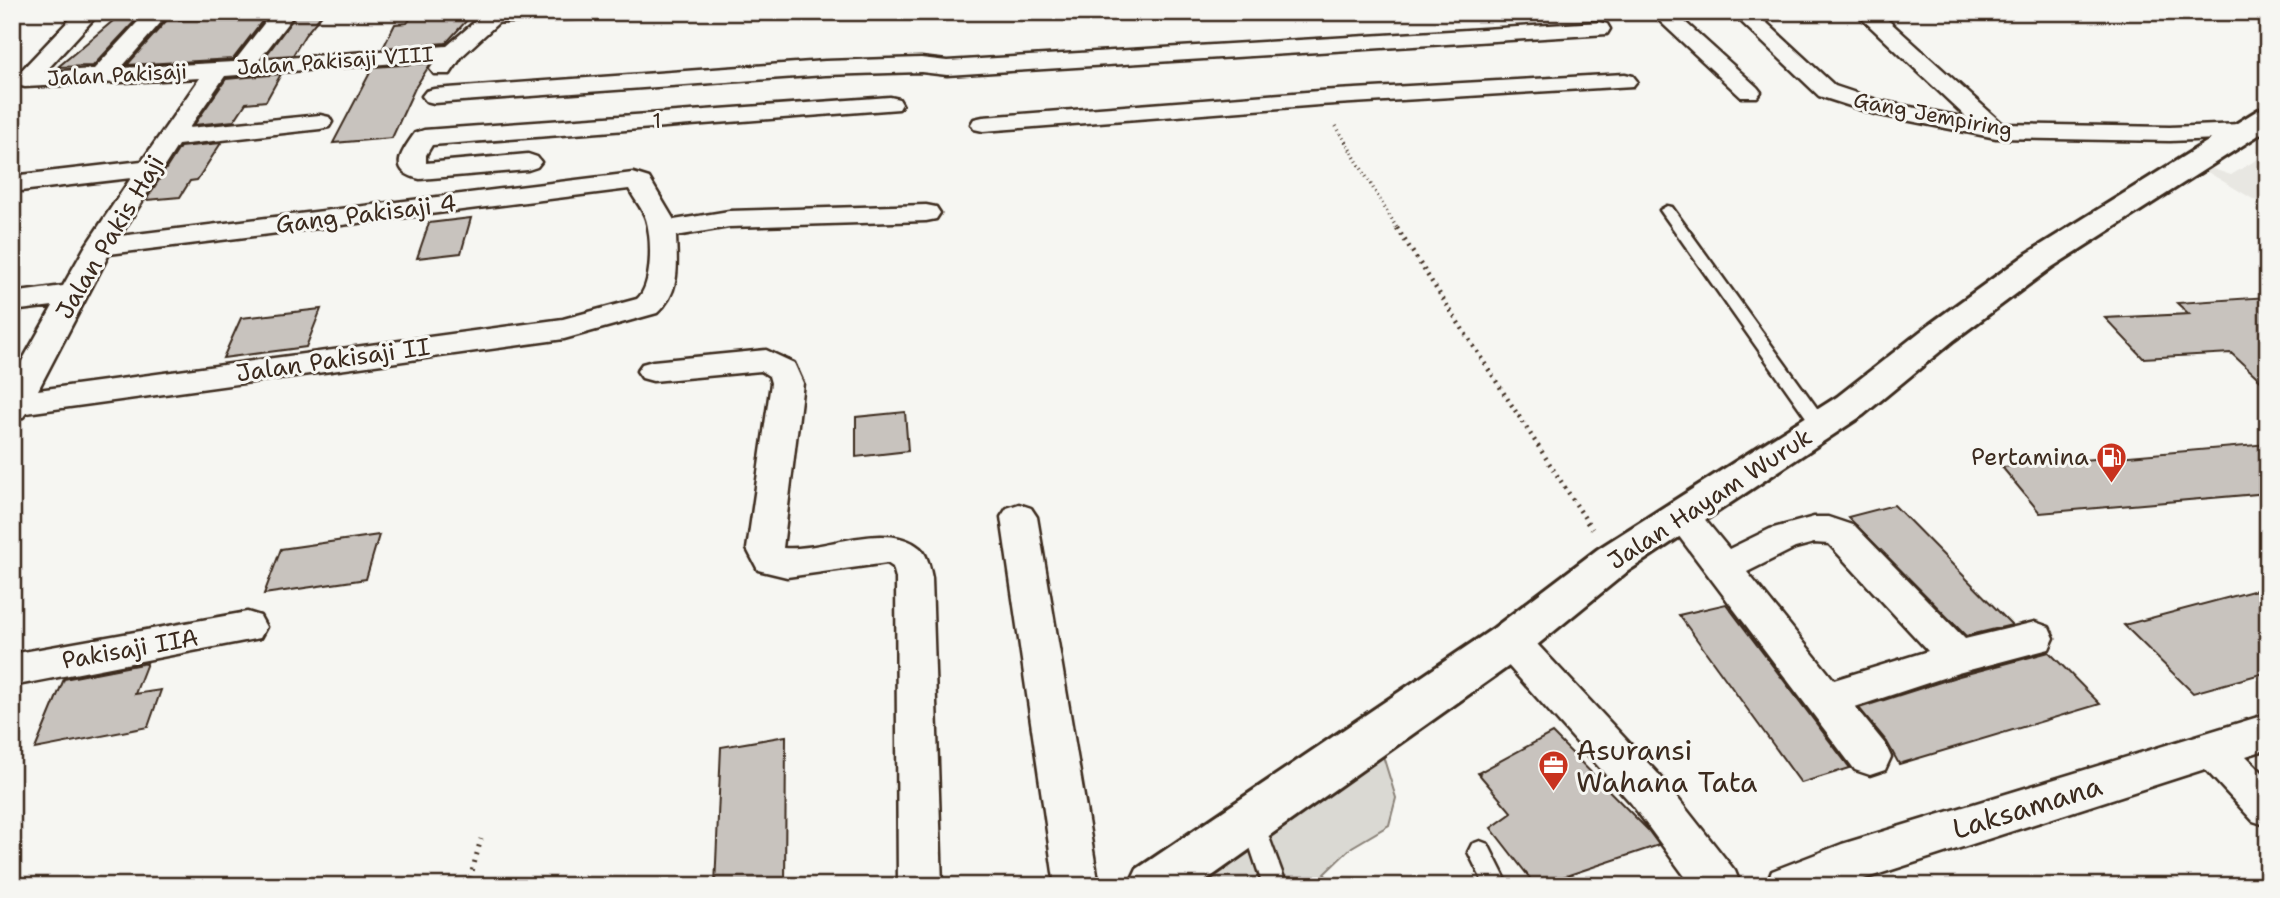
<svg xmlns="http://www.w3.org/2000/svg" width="2280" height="898" font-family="'Shantell Sans',sans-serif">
<rect width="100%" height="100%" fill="#f6f6f2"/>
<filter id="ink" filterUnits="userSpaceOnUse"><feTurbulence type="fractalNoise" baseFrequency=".0143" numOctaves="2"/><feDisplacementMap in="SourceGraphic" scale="14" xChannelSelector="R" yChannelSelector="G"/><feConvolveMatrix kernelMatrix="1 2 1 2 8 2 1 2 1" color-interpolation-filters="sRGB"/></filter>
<g filter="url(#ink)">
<polygon fill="#e8e7e2" points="2268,153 2268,208 2189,161 2231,175"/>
<polygon fill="#dad9d3" stroke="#8a8278" stroke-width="2" points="1365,751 1383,756 1396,798 1389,825 1352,847 1324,874 1337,886 1199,886 1215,852"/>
<g fill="#c8c3be" stroke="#3b2a1e" stroke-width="2">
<polygon points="255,12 269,12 233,59 127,65 167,20 249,19"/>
<polygon points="298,12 324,12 305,35 293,55 265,57"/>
<polygon points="411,18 469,18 446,43 383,48 395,24 407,23"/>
<polygon points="114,20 136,20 93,66 58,67"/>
<polygon points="431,63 415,88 392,138 333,143 373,67"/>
<polygon points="281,74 266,101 246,103 234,121 194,125 226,79"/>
<polygon points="221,143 197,180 190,181 180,197 146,200 180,147"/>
<polygon points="471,218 461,253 417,258 429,223"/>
<polygon points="2268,297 2268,387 2231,353 2143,358 2105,318 2189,314 2177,303"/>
<polygon points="321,309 306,347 223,358 241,318"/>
<polygon points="905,412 908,451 856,457 856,417"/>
<polygon points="2268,444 2268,493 2040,513 2002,467"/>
<polygon points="1894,505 2012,625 1966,636 1848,517"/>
<polygon points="379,535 366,579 264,594 281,549"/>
<polygon points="2268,587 2268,672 2193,693 2124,625"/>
<polygon points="1726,604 1850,768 1801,783 1679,615"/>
<polygon points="2049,652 2100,704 1899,764 1887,742 1859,708 1959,676"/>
<polygon points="147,663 135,694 161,690 148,727 35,749 64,679"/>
<polygon points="1552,733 1648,830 1659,845 1536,886 1491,828 1512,813 1478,773"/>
<polygon points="786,736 785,886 715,886 721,747"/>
</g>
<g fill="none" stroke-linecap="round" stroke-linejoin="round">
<defs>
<g id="service">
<polygon points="576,12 655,12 649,15 491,23 485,20 491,17"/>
<polygon points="1667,206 1672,207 1827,422 1830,426 1827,430 1815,430 1660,210"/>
<polygon points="1252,810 1260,813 1287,886 1263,886 1241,820 1244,813"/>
<polygon points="1480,841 1488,844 1509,886 1485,886 1468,852 1472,844"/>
</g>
<g id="minor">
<path d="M77,12H100L45,72L94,69L147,12H170L121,68L234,62L273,12H296L259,60L447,46L486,12H510L462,56L450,74H434L430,69L436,60L225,76L189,128L320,115L329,117L332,122L329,127L320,129L178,145L120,236L633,173L649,178L674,220L729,211L926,205L936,207L940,213L936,219L926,221L729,227L676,236C677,265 681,292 657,313L564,339L26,413L23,417L12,420V379L53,306L12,311V293L63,286L85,247L131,178L12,192V176L142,161L200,78L25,87L17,85L13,80L17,75ZM629,189C634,199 643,209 646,219C652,238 653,286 637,299L563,319L38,390L109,254Z"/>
<polygon points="1650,12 1674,12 1757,87 1761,92 1757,97 1741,97"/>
<polygon points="1731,12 1755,12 1835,86 1880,101 1967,118 1855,12 1879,12 2003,124 2170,127 2241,124 2250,126 2253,131 2250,136 2241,138 2170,141 1996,138 1875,114 1819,96"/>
<polygon points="1599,22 1607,24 1610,29 1607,34 947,75 921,72 825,75 434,103 426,101 422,96 426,91 434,89 825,61 921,58 947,61"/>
<polygon points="1625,74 1633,76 1637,81 1633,86 1319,105 983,131 974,129 971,124 974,119 983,117 1319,91"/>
<path d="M890,97L899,99L902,104L899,109L432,145L426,155V163L528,154L537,157L541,162L537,167L528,170L420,179C387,171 401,153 415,133L424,130Z"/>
<path d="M766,350L794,363L803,383L783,548C823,552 886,519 920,548C928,555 930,569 932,578L942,886H898L896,578L893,567L887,563L787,577L758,570L747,549L771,383L769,376L761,371L653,381L642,378L637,371L642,364L653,361Z"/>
<path d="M1681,501L1693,505L1729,549L1770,529L1814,517H1828L1855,526L1965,639L2035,622L2049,627L2054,638L2049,649L1958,673L1855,707L1885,744L1891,757L1885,770L1870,775L1855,770L1669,523L1664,514L1669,505ZM1814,543L1829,544L1928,651L1834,680L1747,572L1795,548Z"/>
<polygon points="1019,504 1031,508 1037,517 1099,886 1055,886 1001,517 1007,508"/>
<polygon points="247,612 260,616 266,627 260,638 12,686 12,654"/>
<polygon points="1510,625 1524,630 1661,777 1735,871 1741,886 1692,886 1631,803 1496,652 1491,641 1496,630"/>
<polygon points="2268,714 2268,749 2246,756 2268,778 2268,826 2253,821 2205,769 1842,886 1766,886 1772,871 1842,844"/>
</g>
<polygon id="secondary" points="2268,108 2268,129 2052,267 1954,340 1863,415 1628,571 1526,654 1198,886 1129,886 1137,869 1494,628 1598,549 1837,397 1930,324 2028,253 2258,110"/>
</defs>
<use href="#service" stroke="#3b2a1e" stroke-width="5"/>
<use href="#minor" stroke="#3b2a1e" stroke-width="5"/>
<use href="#secondary" stroke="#3b2a1e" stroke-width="6"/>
<polyline stroke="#3b2a1e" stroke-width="3.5" stroke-dasharray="1 3.5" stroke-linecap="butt" points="1336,126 1398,230"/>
<polyline stroke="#3b2a1e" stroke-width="4.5" stroke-dasharray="2 5" stroke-linecap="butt" points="1397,228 1588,523"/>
<g stroke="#3b2a1e" stroke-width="5" stroke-dasharray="2 6" stroke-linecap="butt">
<polyline points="1587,522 1592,529"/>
<polyline points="468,886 481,839"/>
</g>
<use href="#service" fill="#f6f6f2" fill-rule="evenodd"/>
<use href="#minor" fill="#f6f6f2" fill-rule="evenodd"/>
<use href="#secondary" fill="#f6f6f2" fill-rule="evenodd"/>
</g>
</g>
<defs>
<symbol id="fuel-pin" viewBox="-11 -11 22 30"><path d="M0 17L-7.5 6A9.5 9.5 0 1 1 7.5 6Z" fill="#c8321e" stroke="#f6f6f2"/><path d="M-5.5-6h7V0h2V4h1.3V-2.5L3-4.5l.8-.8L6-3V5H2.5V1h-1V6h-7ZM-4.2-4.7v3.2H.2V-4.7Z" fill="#fff"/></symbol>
<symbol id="office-pin" viewBox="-11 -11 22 30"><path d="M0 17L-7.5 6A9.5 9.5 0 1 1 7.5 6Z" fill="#c8321e" stroke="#f6f6f2"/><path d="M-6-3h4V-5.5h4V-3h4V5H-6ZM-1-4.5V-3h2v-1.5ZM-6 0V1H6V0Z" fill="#fff"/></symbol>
</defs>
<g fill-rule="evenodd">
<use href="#fuel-pin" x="2094" y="440" width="35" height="47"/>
<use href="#office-pin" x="1536" y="748" width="35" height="47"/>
</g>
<g text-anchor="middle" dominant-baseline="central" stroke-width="6" stroke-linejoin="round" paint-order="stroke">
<g font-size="21" fill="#3b2a1e" stroke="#f6f6f2">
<text transform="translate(335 61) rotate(-4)">Jalan Pakisaji VIII</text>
<text transform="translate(117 75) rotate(-3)">Jalan Pakisaji</text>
<text transform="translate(1933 115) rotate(11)">Gang Jempiring</text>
<text transform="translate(657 121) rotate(-5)">1</text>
</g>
<g font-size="24" fill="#3b2a1e" stroke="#f6f6f2">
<text transform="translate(366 214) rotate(-7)">Gang Pakisaji 4</text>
<text transform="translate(110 237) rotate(-59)">Jalan Pakis Haji</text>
<text transform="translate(333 360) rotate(-8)">Jalan Pakisaji II</text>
<text transform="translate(1710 499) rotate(-33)">Jalan Hayam Wuruk</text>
<text transform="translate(130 649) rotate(-10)">Pakisaji IIA</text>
</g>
<g font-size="24" fill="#3b2a1e" stroke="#f6f6f2" text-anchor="end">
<text x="2089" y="457">Pertamina</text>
</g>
<g font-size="28" fill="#3b2a1e" stroke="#f6f6f2" text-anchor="start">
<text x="1576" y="750">Asuransi<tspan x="1576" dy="32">Wahana Tata</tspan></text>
</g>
<g font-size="28" fill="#3b2a1e" stroke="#f6f6f2">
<text transform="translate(2027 807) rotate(-17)">Laksamana</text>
</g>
</g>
<rect width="2280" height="898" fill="none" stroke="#f6f6f2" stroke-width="42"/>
<rect x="21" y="21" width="2238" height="856" fill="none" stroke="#3b2a1e" stroke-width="2.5" filter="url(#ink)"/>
</svg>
